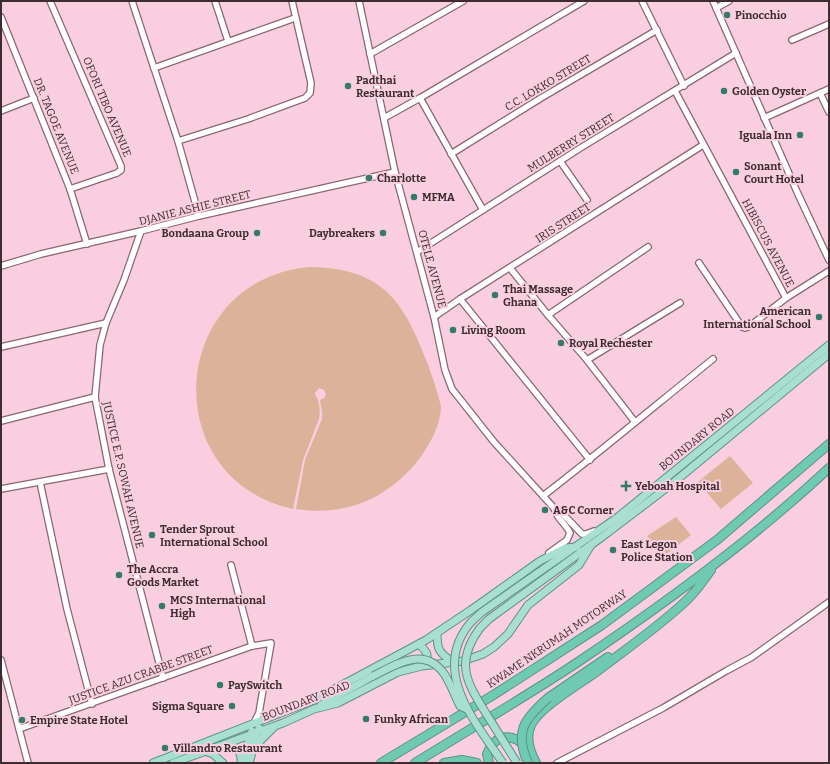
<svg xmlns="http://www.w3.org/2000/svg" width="830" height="764" font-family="Bitter,serif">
<rect width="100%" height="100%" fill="#f9cede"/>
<g fill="#dab39a">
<path d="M311,267C383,269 403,300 427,362C430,370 441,401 441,408C440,426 430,444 420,458C389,498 346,517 296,509L305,460L322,419V412L320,400L324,398L326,395L324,390L319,388L315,393C315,395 316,396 317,398C320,404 320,413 319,419L303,460L293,509C154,478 169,278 311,267Z"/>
<polygon points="730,456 753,483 721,509 698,482"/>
<polygon points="676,517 691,535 665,555 647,536"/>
</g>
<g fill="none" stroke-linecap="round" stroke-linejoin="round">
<defs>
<g id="minor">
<polyline points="50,1 121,166 121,170 117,173 70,189"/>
<polyline points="132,1 178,141 199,216"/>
<polyline points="215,1 228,41"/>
<polyline points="359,1 395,172 434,317 445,370 452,389 494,442 554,508 560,511 582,534 586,534 594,531"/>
<polyline points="642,1 684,86"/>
<polyline points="713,1 798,194 829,260"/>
<polyline points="716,8 729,1"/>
<polyline points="1,17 70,189 87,244"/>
<polyline points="792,40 829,24"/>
<polyline points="370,54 463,1"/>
<polyline points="154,68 295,18"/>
<polyline points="675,91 786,298"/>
<polyline points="820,93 829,112"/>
<polyline points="420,98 483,210"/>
<polyline points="1,111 34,98"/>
<polyline points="384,118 420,98 584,1"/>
<polyline points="764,118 829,89"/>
<polyline points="178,141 248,119 305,98 310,93 311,83 292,1"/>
<polyline points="451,154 541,98 657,30"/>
<polyline points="560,161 587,200"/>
<polyline points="141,231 124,280 106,323 100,345 95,397 109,469 163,678"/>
<polyline points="417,252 582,147 736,53"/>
<polyline points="699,263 742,327 745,328 750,326 786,298 829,271"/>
<polyline points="1,266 41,254 141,231 199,216 395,172"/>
<polyline points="510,268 548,315 587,360 635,422"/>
<polyline points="460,299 590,460"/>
<polyline points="548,315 648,247"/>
<polyline points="434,317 460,299 703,145"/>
<polyline points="1,347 106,323"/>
<polyline points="587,360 680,303"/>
<polyline points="1,421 95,397"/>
<polyline points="40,482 67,609 92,704"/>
<polyline points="1,489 109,469"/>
<path d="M543,496C600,452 656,405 713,359"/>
<path d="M549,553L567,540L570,533C566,524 556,518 554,508"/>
<polyline points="231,565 252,646"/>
<polyline points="1,660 28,763"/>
<polyline points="19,729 252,646 271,643 259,713 254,723"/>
<polyline points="557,763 663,708 726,671 752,657 829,602"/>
</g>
<g id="major">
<polyline points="472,621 482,612 618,517 829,345"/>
<polyline points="480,628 489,619 606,534 673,483 829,354"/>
<path d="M437,633C437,650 439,652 452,662"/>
<path d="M419,644C426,652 431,654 423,664"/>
<polyline points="321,705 373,676"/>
<path d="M225,745C236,746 242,751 241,763"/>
<polyline points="256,748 261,740 274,727"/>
<polyline points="205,751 213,754 223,763"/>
<polyline points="153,763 316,699 426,640 471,610 540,561 565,548 577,547"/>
<polyline points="173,763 283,723 314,709 338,703 398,672 422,666 463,661 483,654 494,647 508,634 528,605 579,565 591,545"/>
<polyline points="242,763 252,731"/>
<polyline points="249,763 259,728"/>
</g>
<g id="highway">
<polyline points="548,698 608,657"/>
<polyline points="381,763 495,694 602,625 717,540 829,444"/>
<path d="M415,763C468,730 522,699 575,664C663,605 751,541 829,468"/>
<polyline points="444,763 462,760 477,763"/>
<path d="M489,763L487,754C495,734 512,732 526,747"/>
<path d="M536,763C530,752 525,738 531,725C540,706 582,683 600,669C629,647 661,625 688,599C697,590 704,580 711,570"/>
</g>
</defs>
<use href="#minor" stroke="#8b6674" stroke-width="8"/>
<use href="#major" stroke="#5e9285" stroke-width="9"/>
<use href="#highway" stroke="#5e9285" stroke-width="10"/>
<use href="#minor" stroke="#fff" stroke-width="5.5"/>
<use href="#major" stroke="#a9dfd0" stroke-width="7"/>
<use href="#highway" stroke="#70c9b1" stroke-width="8"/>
<defs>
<g id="major-bridge">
<path d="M472,621C429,669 475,722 503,763"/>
<path d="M480,628C454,663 467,683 487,715C497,731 507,747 517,763"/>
<path d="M373,676C397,664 425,645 445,675C451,685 455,696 460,706L467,709"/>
</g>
<path id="highway-bridge" d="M528,763C514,732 524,719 548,698"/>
</defs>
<use href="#major-bridge" stroke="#5e9285" stroke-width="9" stroke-linecap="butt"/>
<use href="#highway-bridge" stroke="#5e9285" stroke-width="10" stroke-linecap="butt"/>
<use href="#major-bridge" stroke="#a9dfd0" stroke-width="7"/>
<use href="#highway-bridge" stroke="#70c9b1" stroke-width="8"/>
</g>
<g fill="#377867" stroke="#f9cede" stroke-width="1.5">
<circle cx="727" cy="15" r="4"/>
<circle cx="348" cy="86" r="4"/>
<circle cx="724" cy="91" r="4"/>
<circle cx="800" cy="135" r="4"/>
<circle cx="736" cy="172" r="4"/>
<circle cx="369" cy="178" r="4"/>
<circle cx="414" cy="197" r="4"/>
<circle cx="257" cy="233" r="4"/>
<circle cx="383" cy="233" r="4"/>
<circle cx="495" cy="295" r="4"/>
<circle cx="819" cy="317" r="4"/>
<circle cx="453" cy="330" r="4"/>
<circle cx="561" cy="343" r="4"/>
<path d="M624 480h4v4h4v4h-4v4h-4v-4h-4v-4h4z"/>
<circle cx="545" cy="510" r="4"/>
<circle cx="152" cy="535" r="4"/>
<circle cx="613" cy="550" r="4"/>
<circle cx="119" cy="575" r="4"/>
<circle cx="162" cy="606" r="4"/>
<circle cx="220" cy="685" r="4"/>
<circle cx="232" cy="706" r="4"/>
<circle cx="366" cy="719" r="4"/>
<circle cx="22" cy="720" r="4"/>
<circle cx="165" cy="748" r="4"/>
</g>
<g text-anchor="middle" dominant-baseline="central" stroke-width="4" stroke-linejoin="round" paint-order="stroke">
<g font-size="11" font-weight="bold" fill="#3d2c32" stroke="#f9cede" text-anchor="start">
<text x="735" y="15">Pinocchio</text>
<text x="356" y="80">Padthai<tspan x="356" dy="13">Restaurant</tspan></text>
<text x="732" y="91">Golden Oyster</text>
<text x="792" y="135" text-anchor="end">Iguala Inn</text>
<text x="744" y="166">Sonant<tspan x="744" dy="13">Court Hotel</tspan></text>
<text x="377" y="178">Charlotte</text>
<text x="422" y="197">MFMA</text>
<text x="249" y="233" text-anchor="end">Bondaana Group</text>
<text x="375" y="233" text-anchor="end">Daybreakers</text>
<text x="503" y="289">Thai Massage<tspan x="503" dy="13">Ghana</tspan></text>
<text x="811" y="311" text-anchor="end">American<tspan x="811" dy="13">International School</tspan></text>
<text x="461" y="330">Living Room</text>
<text x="569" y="343">Royal Rechester</text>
<text x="635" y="486">Yeboah Hospital</text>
<text x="553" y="510">A&amp;C Corner</text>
<text x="160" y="529">Tender Sprout<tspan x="160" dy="13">International School</tspan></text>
<text x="621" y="544">East Legon<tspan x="621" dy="13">Police Station</tspan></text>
<text x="127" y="569">The Accra<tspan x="127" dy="13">Goods Market</tspan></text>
<text x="170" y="600">MCS International<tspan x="170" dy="13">High</tspan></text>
<text x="228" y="685">PaySwitch</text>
<text x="224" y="706" text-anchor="end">Sigma Square</text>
<text x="374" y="719">Funky African</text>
<text x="30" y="720">Empire State Hotel</text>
<text x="173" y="748">Villandro Restaurant</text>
</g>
<g font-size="11" fill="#3d2c32" stroke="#f9cede">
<text transform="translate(548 83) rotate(-31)">C.C. LOKKO STREET</text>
<text transform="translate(107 107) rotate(67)">OFORI TIBO AVENUE</text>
<text transform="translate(56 126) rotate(68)">DR. TAGOE AVENUE</text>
<text transform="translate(571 143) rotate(-32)">MULBERRY STREET</text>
<text transform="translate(195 208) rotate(-14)">DJANIE ASHIE STREET</text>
<text transform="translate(563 223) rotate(-33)">IRIS STREET</text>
<text transform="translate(768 243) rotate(62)">HIBISCUS AVENUE</text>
<text transform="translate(432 269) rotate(75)">OTELE AVENUE</text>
<text transform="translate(697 439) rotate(-39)">BOUNDARY ROAD</text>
<text transform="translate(123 475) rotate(77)">JUSTICE E.P. SOWAH AVENUE</text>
<text transform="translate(557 639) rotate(-34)">KWAME NKRUMAH MOTORWAY</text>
<text transform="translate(141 675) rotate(-20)">JUSTICE AZU CRABBE STREET</text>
<text transform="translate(306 701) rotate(-21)">BOUNDARY ROAD</text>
</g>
</g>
<rect width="830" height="764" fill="none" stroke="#3d2c32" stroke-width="4"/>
</svg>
